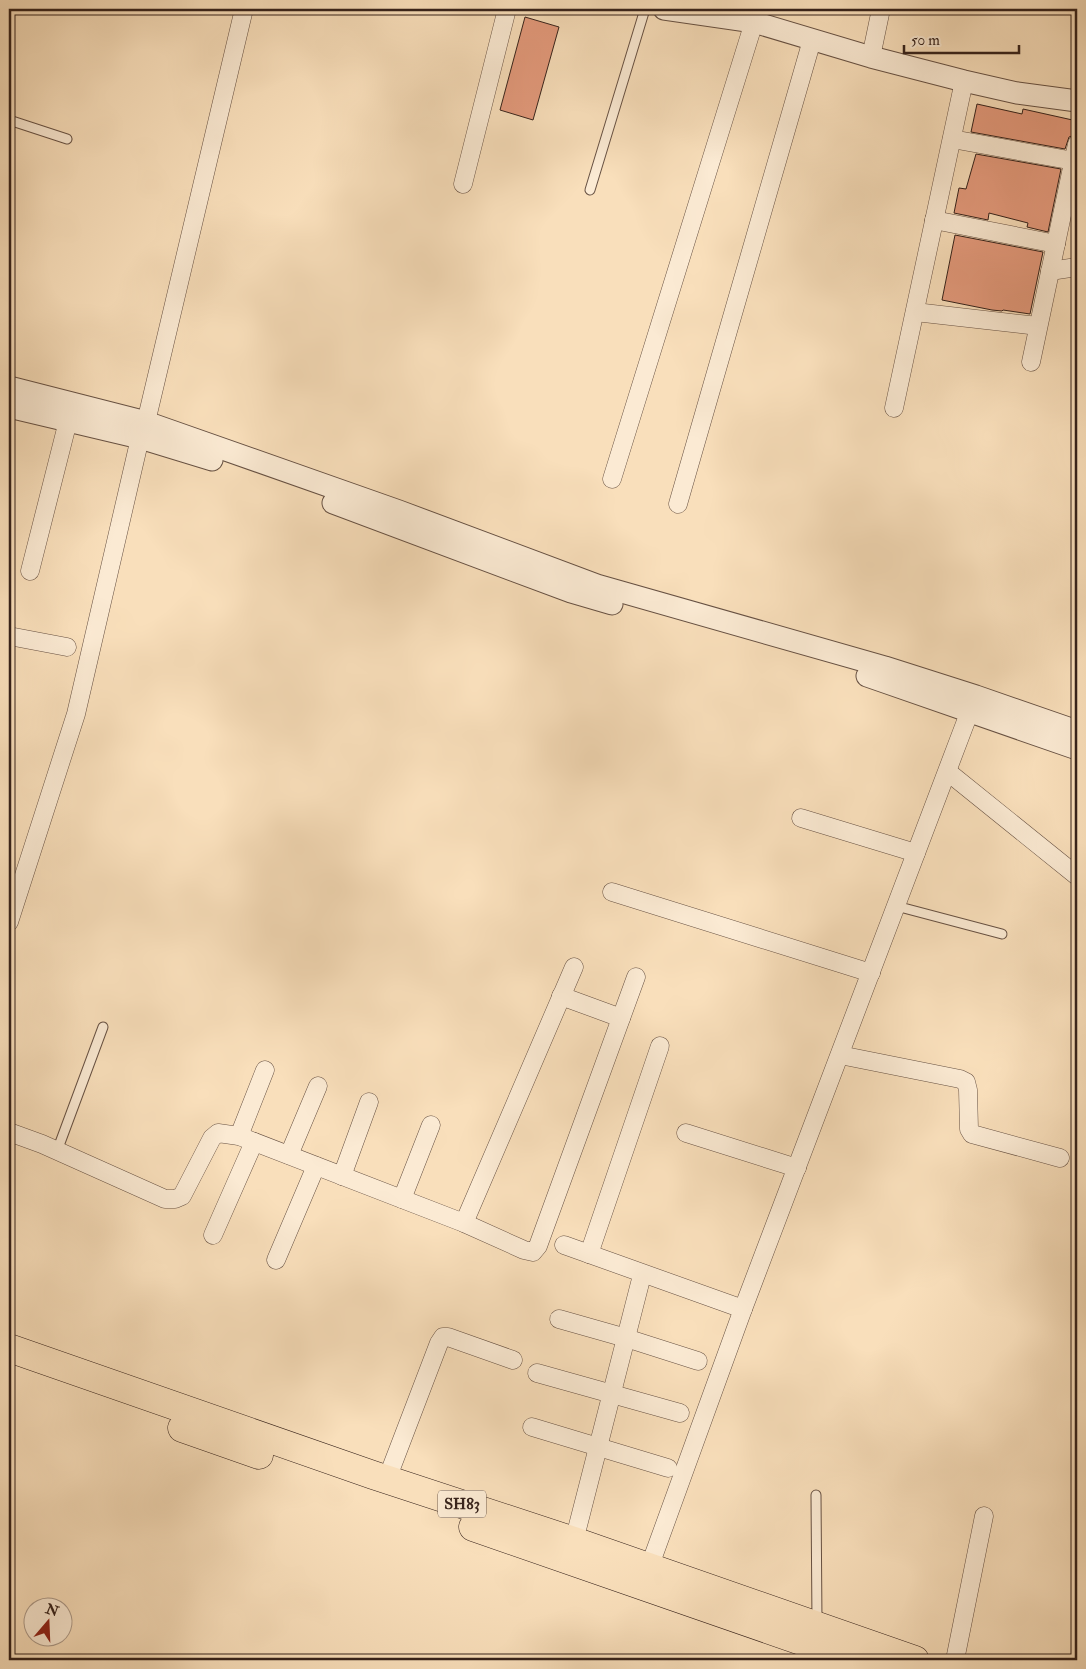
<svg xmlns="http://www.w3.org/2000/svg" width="1086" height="1669" font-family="'IM FELL Double Pica',serif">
<rect width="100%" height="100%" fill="#f9dfbb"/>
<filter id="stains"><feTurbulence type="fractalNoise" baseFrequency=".004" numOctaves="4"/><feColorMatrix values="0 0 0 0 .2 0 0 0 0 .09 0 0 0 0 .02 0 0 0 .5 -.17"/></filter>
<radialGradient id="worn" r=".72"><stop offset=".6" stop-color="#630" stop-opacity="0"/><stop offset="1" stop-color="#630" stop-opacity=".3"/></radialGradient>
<g fill="#e49a7c" stroke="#36221b">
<polygon points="525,17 559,27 533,120 500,110"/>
<polygon points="977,104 1022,114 1023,109 1077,121 1077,134 1069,137 1065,149 971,132"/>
<polygon points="976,154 1061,169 1048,232 1027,227 1028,223 989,213 988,220 954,213 959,188 966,189"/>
<polygon points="955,235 1043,252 1030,314 1003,310 1002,311 992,310 942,300"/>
</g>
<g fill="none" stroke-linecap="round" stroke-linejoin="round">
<defs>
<g id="service">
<polyline points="9,120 67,139"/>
<polyline points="590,190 645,9"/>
<polyline points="896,906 1002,934"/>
<polyline points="57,1151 103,1027"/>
<polyline points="816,1495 817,1622"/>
</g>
<g id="minor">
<polyline points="871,57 881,9"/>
<polyline points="952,139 1074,161"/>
<polyline points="463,184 507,9"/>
<polyline points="934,220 1056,244"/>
<polyline points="1050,271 1077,267"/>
<polyline points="915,312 1038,326"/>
<polyline points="1031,362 1077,144"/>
<polyline points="894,408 964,81"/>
<polyline points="146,422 244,9"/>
<polyline points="612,479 754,22"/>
<polyline points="678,504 812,40"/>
<polyline points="30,571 68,421"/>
<polyline points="9,636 67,647"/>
<polyline points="948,772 1077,876"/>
<polyline points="801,818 916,853"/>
<polyline points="612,892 871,973"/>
<polyline points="9,922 76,714 140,438"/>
<polyline points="561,996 621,1018"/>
<polyline points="840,1055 960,1079 966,1082 968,1090 969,1129 972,1134 1060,1158"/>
<polyline points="9,1132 42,1144 165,1199 175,1199 182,1196 212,1138 218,1133 239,1136 464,1223 524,1250 533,1252 538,1246 636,977"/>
<polyline points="686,1133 797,1168"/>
<polyline points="239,1136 265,1070"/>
<polyline points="289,1155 318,1086"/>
<polyline points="342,1176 369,1102"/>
<polyline points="402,1199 431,1125"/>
<polyline points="464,1223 574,967"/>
<polyline points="213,1235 254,1142"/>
<polyline points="564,1245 743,1309"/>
<polyline points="589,1254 660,1046"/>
<polyline points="276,1260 316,1166"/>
<polyline points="559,1319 626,1338 698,1361"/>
<polyline points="537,1373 680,1413"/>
<polyline points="532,1427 668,1468"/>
<polyline points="387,1479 439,1343 443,1337 448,1337 513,1360"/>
<polyline points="574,1541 640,1283"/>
<polyline points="649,1568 743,1309 974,700"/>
<polyline points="955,1660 984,1516"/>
</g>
<g id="tertiary">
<polyline points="664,9 754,22 871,57 964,81 1017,93 1077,101"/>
<polyline points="9,387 146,422 399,511 597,585 885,667 976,696 1077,731"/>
<polyline points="9,407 140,438 212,460"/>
<polyline points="333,503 571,592 612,604"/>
<polyline points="867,676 1077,749"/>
</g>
<g id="primary">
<polyline points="9,1348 373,1475 574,1541 915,1660"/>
<polyline points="182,1428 259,1455"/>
<polyline points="473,1527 856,1660"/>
</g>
</defs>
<use href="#service" stroke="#675143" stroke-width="11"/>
<use href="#minor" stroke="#675143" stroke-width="19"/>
<use href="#tertiary" stroke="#675143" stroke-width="23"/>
<use href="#primary" stroke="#36221b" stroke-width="29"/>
<use href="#service" stroke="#fbead3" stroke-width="9"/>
<use href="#minor" stroke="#fbead3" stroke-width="18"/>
<use href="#tertiary" stroke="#fbead3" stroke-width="21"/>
<use href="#primary" stroke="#f9dfbb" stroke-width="28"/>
</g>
<g text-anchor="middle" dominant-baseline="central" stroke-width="4" stroke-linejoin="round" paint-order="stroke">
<rect fill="#fbead3" stroke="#715e52" stroke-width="1" x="438" y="1490.5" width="48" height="27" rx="4"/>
<g font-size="16" font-weight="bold" fill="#36221b">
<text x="462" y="1504">SH83</text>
</g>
</g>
<rect width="1086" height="1669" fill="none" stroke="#f9dfbb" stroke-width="30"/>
<rect x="10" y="10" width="1066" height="1649" fill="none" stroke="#36221b" stroke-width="2.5"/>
<rect x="15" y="15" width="1056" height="1639" fill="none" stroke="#36221b"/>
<g transform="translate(48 1622) rotate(19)"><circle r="24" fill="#fbead3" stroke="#ac9a89"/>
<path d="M0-4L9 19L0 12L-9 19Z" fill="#8f2418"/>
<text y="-8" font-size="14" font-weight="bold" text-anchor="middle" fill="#36221b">N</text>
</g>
<path d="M904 45v8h115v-8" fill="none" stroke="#36221b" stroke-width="2.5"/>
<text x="911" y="45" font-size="15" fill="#36221b" stroke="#fbead3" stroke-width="4" paint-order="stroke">50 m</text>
<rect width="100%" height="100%" filter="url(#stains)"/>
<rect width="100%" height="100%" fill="url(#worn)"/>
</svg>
